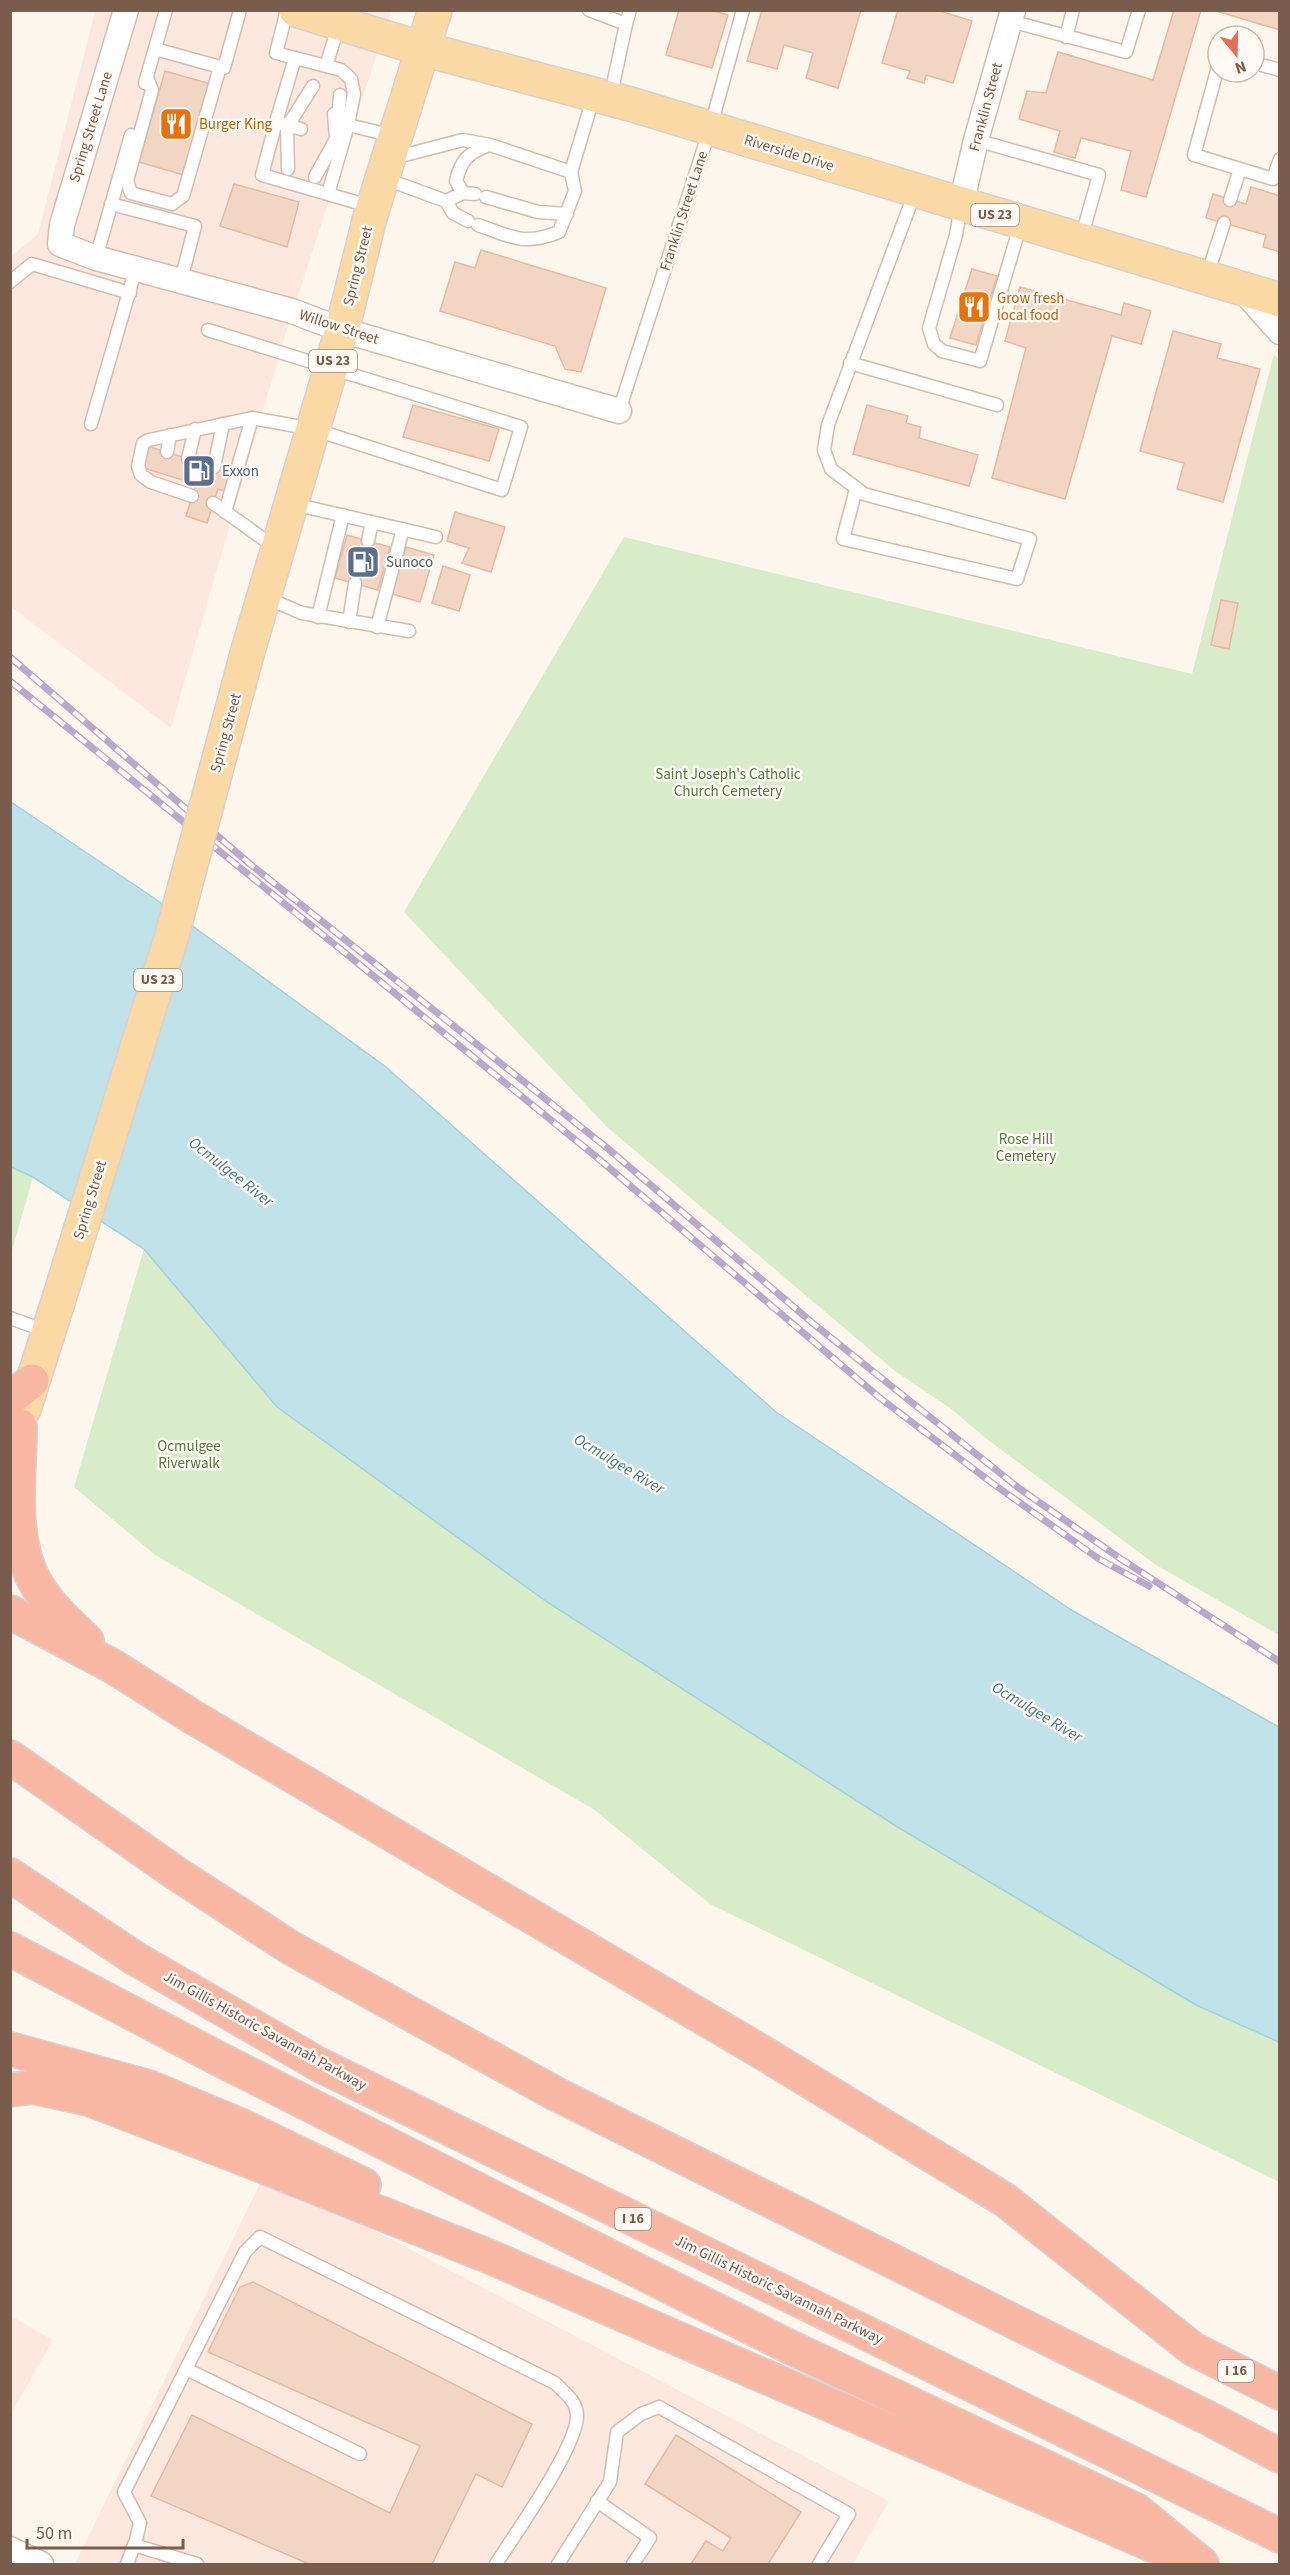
<svg xmlns="http://www.w3.org/2000/svg" width="1290" height="2575" font-family="'Source Sans 3',sans-serif">
<rect width="100%" height="100%" fill="#fdf6ec"/>
<g fill="#fde8e0">
<polygon points="95,11 391,11 283,342 171,728 11,607 10,257 38,234"/>
<polygon points="265,2173 889,2501 853,2564 75,2564"/>
<polygon points="11,2316 53,2340 11,2414"/>
</g>
<g fill="#d8ecc9">
<polygon points="1274,354 1280,361 1279,1635 1156,1565 988,1440 950,1408 895,1371 607,1127 404,912 624,537 1192,674"/>
<polygon points="11,1167 33,1177 11,1254"/>
<polygon points="144,1249 277,1407 896,1826 1196,2005 1279,2042 1279,2182 710,1904 593,1809 155,1555 74,1487"/>
</g>
<polygon fill="#bfe3e8" stroke="#a5d3da" stroke-width="1.5" points="11,802 154,898 386,1067 776,1412 1073,1611 1279,1727 1279,2042 1196,2005 896,1826 547,1602 277,1407 144,1249 33,1177 11,1167"/>
<g fill="#f3d5c3" stroke="#e6bba3" stroke-width="1.5">
<polygon points="679,10 710,10 728,15 712,68 666,55"/>
<polygon points="762,10 861,10 838,88 806,78 813,53 784,45 777,69 747,61"/>
<polygon points="898,10 937,10 972,21 953,83 926,75 924,83 907,78 910,71 882,63"/>
<polygon points="1174,10 1201,10 1146,197 1121,190 1131,151 1081,138 1075,158 1054,152 1060,131 1019,119 1027,91 1046,93 1058,52 1153,80"/>
<polygon points="1213,10 1277,10 1280,11 1280,30"/>
<polygon points="165,71 214,85 187,176 139,162"/>
<polygon points="234,184 299,202 287,247 220,226"/>
<polygon points="1251,187 1280,196 1280,252 1263,247 1266,235 1206,218 1213,194 1246,204"/>
<polygon points="481,250 606,288 581,372 565,369 555,346 440,311 455,262 475,268"/>
<polygon points="972,269 997,276 976,345 950,338"/>
<polygon points="1020,287 1121,315 1124,303 1151,311 1141,344 1112,336 1065,499 992,478 1026,348 1005,341"/>
<polygon points="1173,331 1221,344 1217,358 1260,369 1223,502 1177,489 1184,463 1140,451"/>
<polygon points="413,405 499,429 489,461 403,437"/>
<polygon points="867,405 908,416 906,423 921,427 919,438 978,455 969,486 853,454"/>
<polygon points="147,446 234,473 228,492 218,489 207,523 186,516 196,484 140,467"/>
<polygon points="455,512 505,527 491,572 462,563 469,548 447,541"/>
<polygon points="347,535 390,547 378,590 335,578"/>
<polygon points="406,547 434,555 420,602 392,594"/>
<polygon points="443,566 470,575 459,611 432,603"/>
<polygon points="1221,600 1238,603 1229,649 1211,645"/>
<polygon points="253,2282 532,2424 502,2487 476,2474 432,2564 309,2564 151,2496 192,2415 390,2513 420,2446 208,2352 240,2287"/>
<polygon points="676,2435 801,2512 768,2564 691,2564 706,2541 723,2551 731,2538 645,2484"/>
</g>
<g fill="none" stroke-linecap="round" stroke-linejoin="round">
<defs>
<g id="lane">
<polyline points="287,10 276,53 326,66 339,24"/>
<polyline points="589,10 626,24 630,10"/>
<polyline points="1010,21 1126,52 1139,10"/>
<polyline points="1066,37 1073,10"/>
<polyline points="155,49 224,68 240,10"/>
<polyline points="295,58 276,122 301,129"/>
<polyline points="1254,63 1280,70"/>
<polyline points="326,66 341,70 351,79 354,94 348,125"/>
<polyline points="1218,67 1194,155 1273,179 1280,159"/>
<polyline points="147,78 152,90 127,181 131,193 172,204 183,196 220,67"/>
<polyline points="145,83 166,10"/>
<polyline points="610,99 626,24"/>
<polyline points="276,122 262,175 328,194"/>
<polyline points="338,122 340,95"/>
<polyline points="976,140 1099,175 1081,239"/>
<polyline points="393,158 463,140 490,145 571,172 594,95"/>
<polyline points="288,169 287,127 313,86"/>
<polyline points="315,177 336,139 334,114"/>
<polyline points="383,178 446,201 453,213 468,221"/>
<path d="M463,193L456,181C461,160 468,153 489,145"/>
<polyline points="486,197 538,212 567,214"/>
<polyline points="1230,200 1240,169"/>
<polyline points="446,201 463,193 475,194"/>
<polyline points="111,204 195,226 181,280"/>
<polyline points="961,206 956,235 929,328 934,344 942,351 980,361 1021,223"/>
<polyline points="372,207 328,194 348,125 394,136"/>
<path d="M478,225C512,237 524,246 559,232L575,191L571,172"/>
<polyline points="96,258 131,135"/>
<polyline points="1207,276 1224,223"/>
<polyline points="10,282 32,264 130,293"/>
<polyline points="850,363 997,405"/>
<polyline points="619,411 710,129 743,10"/>
<polyline points="91,424 136,268"/>
<polyline points="167,452 170,435"/>
<polyline points="188,459 195,429"/>
<polyline points="214,467 223,424"/>
<polyline points="856,489 843,539 1017,579 1030,539 864,494 831,469 824,450 828,425 915,192"/>
<polyline points="192,496 151,482 141,475 138,466 143,443 149,440 252,418 313,429 502,490 521,427 208,330"/>
<polyline points="213,503 276,548"/>
<polyline points="293,504 436,537"/>
<polyline points="225,512 252,418"/>
<polyline points="368,541 372,522"/>
<polyline points="266,598 302,613 409,631"/>
<polyline points="318,617 343,515"/>
<polyline points="349,622 355,583"/>
<polyline points="377,627 403,529"/>
<polyline points="10,1318 46,1331"/>
<polyline points="186,2369 360,2454"/>
<polyline points="597,2501 650,2538 633,2564"/>
<polyline points="134,2545 197,2564"/>
<path d="M127,2564L136,2540L140,2523L124,2492L245,2252L260,2237L555,2383C565,2393 577,2401 577,2416C577,2447 515,2534 496,2564"/>
<polyline points="558,2564 610,2482 617,2432 641,2414 659,2407 849,2514 819,2564"/>
</g>
<g id="street">
<polyline points="126,10 62,225 60,244 96,258 292,311 342,330 619,411"/>
<polyline points="961,205 976,140 1013,10"/>
<polyline points="1240,287 1280,332"/>
<polyline points="10,2549 41,2564"/>
</g>
<g id="primary">
<polyline points="296,10 423,49 630,104 1280,300"/>
<polyline points="247,654 342,330 370,217 435,10"/>
<polyline points="24,1409 58,1302"/>
</g>
<g id="highway">
<polyline points="10,1399 32,1381"/>
<path d="M20,1426C20,1476 10,1537 35,1582C48,1605 68,1623 87,1641"/>
<polyline points="10,1612 114,1667 191,1716 765,2054 1005,2200 1193,2349 1280,2393"/>
<polyline points="10,1757 177,1874 291,1948 556,2094 1212,2420 1280,2456"/>
<polyline points="10,1875 136,1959 318,2064 1280,2536"/>
<polyline points="10,1949 223,2061 678,2291 794,2349 1136,2510 1202,2564"/>
<polyline points="10,2049 149,2087 242,2126 364,2185"/>
<polyline points="10,2090 33,2087 89,2099 252,2162 488,2256 1173,2554"/>
</g>
</defs>
<use href="#lane" stroke="#d1beb0" stroke-width="15"/>
<use href="#street" stroke="#d1beb0" stroke-width="27"/>
<use href="#primary" stroke="#dad1cd" stroke-width="36"/>
<use href="#highway" stroke="#dad1cd" stroke-width="36"/>
<use href="#lane" stroke="#fff" stroke-width="12"/>
<use href="#street" stroke="#fff" stroke-width="24"/>
<use href="#primary" stroke="#fbd9a5" stroke-width="33"/>
<use href="#highway" stroke="#f7b7a3" stroke-width="33"/>
<defs>
<g id="rail">
<polyline points="10,657 250,864 606,1147 815,1325 1020,1489 1121,1559 1280,1662"/>
<polyline points="10,681 594,1155 880,1398 992,1483 1099,1559 1149,1586"/>
</g>
</defs>
<use href="#rail" stroke="#b9a8c9" stroke-width="7"/>
<use href="#rail" stroke="#fffaf3" stroke-width="4.5" stroke-dasharray="14" stroke-linecap="butt"/>
<defs>
<polyline id="primary-bridge" points="58,1302 172,935 247,654"/>
</defs>
<use href="#primary-bridge" stroke="#dad1cd" stroke-width="36" stroke-linecap="butt"/>
<use href="#primary-bridge" stroke="#fbd9a5" stroke-width="33"/>
</g>
<defs>
<symbol id="restaurant-square" viewBox="-11 -11 22 22"><rect x="-9" y="-9" width="18" height="18" rx="4" fill="#e8710a" stroke="#fffaf3"/><path d="M-5-6h1v4h1v-4h1v4h1v-4h1v5L-1.5 .5V6h-2V.5L-5-1ZM5-6V6H3V1.5H1.5Q1.5-4 5-6Z" fill="#fff"/></symbol>
<symbol id="fuel-square" viewBox="-11 -11 22 22"><rect x="-9" y="-9" width="18" height="18" rx="4" fill="#5c6f8a" stroke="#fffaf3"/><path d="M-5.5-6h7V0h2V4h1.3V-2.5L3-4.5l.8-.8L6-3V5H2.5V1h-1V6h-7ZM-4.2-4.7v3.2H.2V-4.7Z" fill="#fff"/></symbol>
</defs>
<g fill-rule="evenodd">
<use href="#restaurant-square" x="157" y="105" width="38" height="38"/>
<use href="#restaurant-square" x="955" y="288" width="38" height="38"/>
<use href="#fuel-square" x="180" y="452" width="38" height="38"/>
<use href="#fuel-square" x="344" y="543" width="38" height="38"/>
</g>
<g text-anchor="middle" dominant-baseline="central" stroke-width="5" stroke-linejoin="round" paint-order="stroke">
<g fill="#fffaf3" stroke="#a28b7f" stroke-width="1.5">
<rect x="971" y="204" width="48" height="22" rx="4.5"/>
<rect x="309" y="350" width="48" height="22" rx="4.5"/>
<rect x="134" y="969" width="48" height="22" rx="4.5"/>
<rect x="615" y="2208" width="36" height="22" rx="4.5"/>
<rect x="1218" y="2360" width="36" height="22" rx="4.5"/>
</g>
<g font-size="14" font-weight="bold" fill="#7a5c4d">
<text x="995" y="215">US 23</text>
<text x="333" y="361">US 23</text>
<text x="158" y="980">US 23</text>
<text x="633" y="2219">I 16</text>
<text x="1236" y="2371">I 16</text>
</g>
<g font-size="15" fill="#7a5c4d" stroke="#fffaf3">
<text transform="translate(986 107) rotate(-75)">Franklin Street</text>
<text transform="translate(91 127) rotate(-73)">Spring Street Lane</text>
<text transform="translate(789 153) rotate(17)">Riverside Drive</text>
<text transform="translate(684 211) rotate(-72)">Franklin Street Lane</text>
<text transform="translate(358 266) rotate(-76)">Spring Street</text>
<text transform="translate(339 327) rotate(18)">Willow Street</text>
<text transform="translate(226 733) rotate(-75)">Spring Street</text>
<text transform="translate(90 1200) rotate(-73)">Spring Street</text>
<text transform="translate(265 2031) rotate(29)">Jim Gillis Historic Savannah Parkway</text>
<text transform="translate(779 2290) rotate(26)">Jim Gillis Historic Savannah Parkway</text>
</g>
<g font-size="15" fill="#c56008" stroke="#fffaf3" text-anchor="start">
<text x="199" y="124">Burger King</text>
<text x="997" y="298">Grow fresh<tspan x="997" dy="17">local food</tspan></text>
</g>
<g font-size="15" fill="#4e5e75" stroke="#fffaf3" text-anchor="start">
<text x="222" y="471">Exxon</text>
<text x="386" y="562">Sunoco</text>
</g>
<g font-size="15" fill="#537a41" stroke="#fffaf3">
<text x="728" y="774">Saint Joseph's Catholic<tspan x="728" dy="17">Church Cemetery</tspan></text>
<text x="1026" y="1139">Rose Hill<tspan x="1026" dy="17">Cemetery</tspan></text>
<text x="189" y="1446">Ocmulgee<tspan x="189" dy="17">Riverwalk</tspan></text>
</g>
<g font-size="16" font-style="italic" fill="#437c86" stroke="#fffaf3">
<text transform="translate(231 1172) rotate(38)">Ocmulgee River</text>
<text transform="translate(619 1464) rotate(31)">Ocmulgee River</text>
<text transform="translate(1037 1712) rotate(31)">Ocmulgee River</text>
</g>
</g>
<rect width="1290" height="2575" fill="none" stroke="#7a5c4d" stroke-width="24"/>
<g transform="translate(1236 54) rotate(161)"><circle r="28" fill="#fffaf3" stroke="#cabbb1" stroke-width="1.5"/>
<path d="M0-4.5L10 22L0 15L-10 22Z" fill="#e76f51"/>
<text y="-9" font-size="16" font-weight="bold" text-anchor="middle" fill="#7a5c4d">N</text>
</g>
<path d="M27 2539v9h156v-9" fill="none" stroke="#7a5c4d" stroke-width="3"/>
<text x="36" y="2539" font-size="18" fill="#7a5c4d" stroke="#fffaf3" stroke-width="4.5" paint-order="stroke">50 m</text>
</svg>
